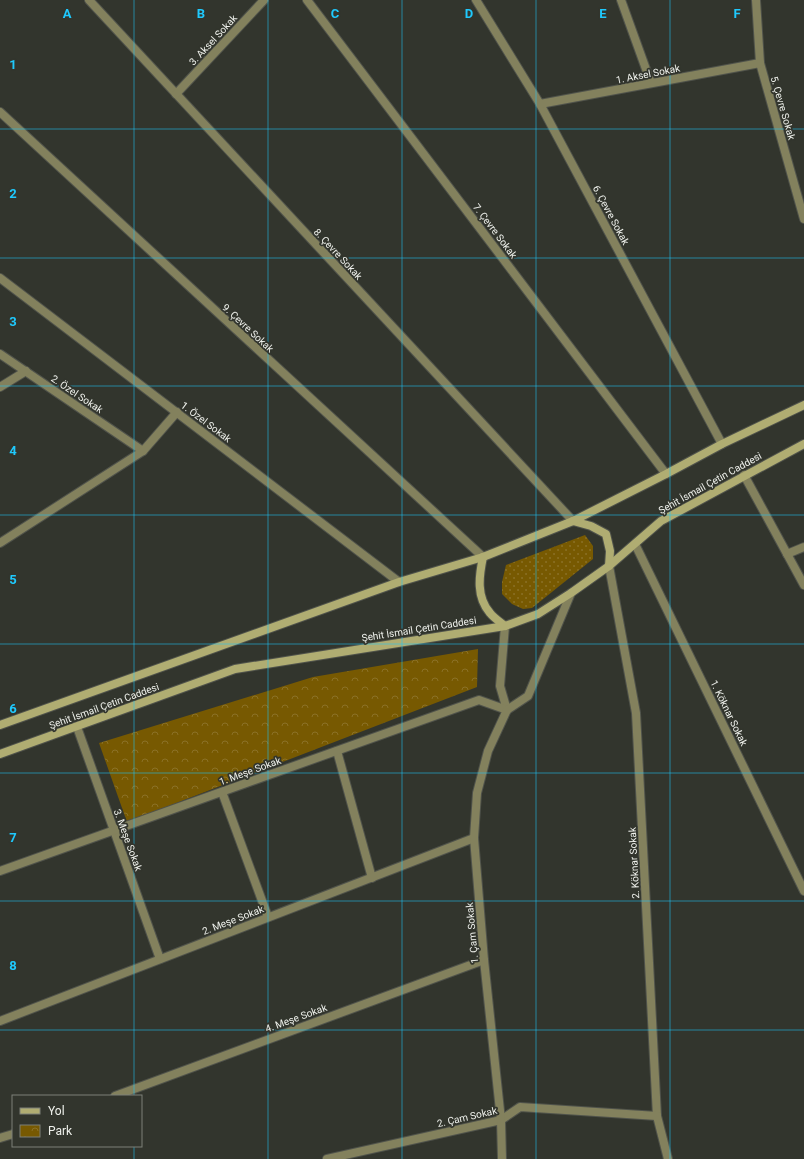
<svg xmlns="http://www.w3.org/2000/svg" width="804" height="1159" font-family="Roboto,sans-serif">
<defs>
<pattern id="grass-dots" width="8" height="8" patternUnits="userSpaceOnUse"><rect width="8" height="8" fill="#775901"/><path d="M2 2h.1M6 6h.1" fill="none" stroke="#8b7126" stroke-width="1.8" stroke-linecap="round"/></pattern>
<pattern id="park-crowns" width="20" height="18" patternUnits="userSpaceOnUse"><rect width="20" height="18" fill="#775901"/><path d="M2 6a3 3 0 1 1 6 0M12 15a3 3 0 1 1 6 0" fill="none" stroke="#8b7126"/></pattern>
</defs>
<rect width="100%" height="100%" fill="#32352d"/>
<polygon fill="url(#grass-dots)" points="585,535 593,546 593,559 532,608 523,609 512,604 502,594 502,582 506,565"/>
<polygon fill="url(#park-crowns)" points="478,649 477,687 127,822 99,743 313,677"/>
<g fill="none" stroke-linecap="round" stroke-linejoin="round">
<defs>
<g id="street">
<polyline points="89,0 573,521"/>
<polyline points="307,0 666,474"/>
<polyline points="476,0 540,104 722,444"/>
<polyline points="621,0 651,83"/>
<polyline points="756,0 760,63 804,219"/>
<polyline points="176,94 264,0"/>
<polyline points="540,104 760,63"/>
<polyline points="0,112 483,557"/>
<polyline points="0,278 399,582"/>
<polyline points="0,354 143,451"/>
<polyline points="0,387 26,371"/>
<polyline points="744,475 804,585"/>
<polyline points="0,543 143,451 177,412"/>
<polyline points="635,544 804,891"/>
<polyline points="787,554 804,547"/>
<polyline points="609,566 636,713 657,1116 668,1159"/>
<polyline points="505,626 500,686 507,710"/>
<polyline points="77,727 160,959"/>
<polyline points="337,751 372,878"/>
<polyline points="222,792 268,917"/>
<polyline points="0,871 479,700 507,710"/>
<polyline points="0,1021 474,838"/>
<polyline points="115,1096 484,960"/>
<polyline points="0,1138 13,1134"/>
<polyline points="327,1159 501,1120 520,1107 657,1116"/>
<polyline points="502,1159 501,1120 484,960 474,838 477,793 488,751 507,710 528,696 571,593"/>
</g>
<g id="secondary">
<polyline points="573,521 591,526 606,534 610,551 609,566"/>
<path d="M483,557C479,576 476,597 490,613C494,618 500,622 505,626"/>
<polyline points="0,725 399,582 483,557 573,521 666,474 722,444 804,405"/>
<polyline points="0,754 235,669 505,626 538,614 571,593 609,566 661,521 804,444"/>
</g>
</defs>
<use href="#street" stroke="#50534b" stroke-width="10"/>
<use href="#secondary" stroke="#50534b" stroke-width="10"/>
<use href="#street" stroke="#83815d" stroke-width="8"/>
<use href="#secondary" stroke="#b0ad72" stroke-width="8"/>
</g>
<path fill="none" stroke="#1fc9fd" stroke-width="1" stroke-opacity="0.55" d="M134,0V1096M268,0V1159M402,0V1159M536,0V1159M670,0V1159M0,129H804M0,258H804M0,386H804M0,515H804M0,644H804M0,773H804M0,901H804M0,1030H804M134,1146V1159"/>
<g text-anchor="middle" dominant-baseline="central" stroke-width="3.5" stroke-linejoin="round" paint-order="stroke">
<g font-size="10" fill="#eef0eb" stroke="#32352d">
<text transform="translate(213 40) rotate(-47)">3. Aksel Sokak</text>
<text transform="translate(648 74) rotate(-11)">1. Aksel Sokak</text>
<text transform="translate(783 108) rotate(74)">5. Çevre Sokak</text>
<text transform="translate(611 215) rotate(62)">6. Çevre Sokak</text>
<text transform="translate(495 231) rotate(53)">7. Çevre Sokak</text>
<text transform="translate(338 254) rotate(47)">8. Çevre Sokak</text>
<text transform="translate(248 328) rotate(43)">9. Çevre Sokak</text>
<text transform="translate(77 394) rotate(34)">2. Özel Sokak</text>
<text transform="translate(206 422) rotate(37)">1. Özel Sokak</text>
<text transform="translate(710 483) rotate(-29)">Şehit İsmail Çetin Caddesi</text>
<text transform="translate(419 629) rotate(-9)">Şehit İsmail Çetin Caddesi</text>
<text transform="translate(104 706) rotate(-20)">Şehit İsmail Çetin Caddesi</text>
<text transform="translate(729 713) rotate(64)">1. Köknar Sokak</text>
<text transform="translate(250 771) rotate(-20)">1. Meşe Sokak</text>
<text transform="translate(128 840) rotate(70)">3. Meşe Sokak</text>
<text transform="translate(634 863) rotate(-93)">2. Köknar Sokak</text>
<text transform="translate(233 920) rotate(-21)">2. Meşe Sokak</text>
<text transform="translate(472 933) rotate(-95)">1. Çam Sokak</text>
<text transform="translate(296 1018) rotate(-20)">4. Meşe Sokak</text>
<text transform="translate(467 1117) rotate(-13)">2. Çam Sokak</text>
</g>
</g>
<g font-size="13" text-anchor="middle" font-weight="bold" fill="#1fc9fd" stroke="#32352d" stroke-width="3.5" stroke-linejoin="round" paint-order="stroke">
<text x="67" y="18">A</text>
<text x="201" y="18">B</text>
<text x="335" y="18">C</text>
<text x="469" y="18">D</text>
<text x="603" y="18">E</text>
<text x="737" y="18">F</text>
<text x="13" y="69">1</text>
<text x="13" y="198">2</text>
<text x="13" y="326">3</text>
<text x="13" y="455">4</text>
<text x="13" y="584">5</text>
<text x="13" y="713">6</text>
<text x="13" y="842">7</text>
<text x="13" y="970">8</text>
</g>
<rect x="12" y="1095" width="130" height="52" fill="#32352d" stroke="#7d8079"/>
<rect x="20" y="1108" width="20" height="6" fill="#b0ad72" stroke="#7d8079"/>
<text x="48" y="1115" font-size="12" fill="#eef0eb">Yol</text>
<rect x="20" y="1125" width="20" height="12" fill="url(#park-crowns)" stroke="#7d8079"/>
<text x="48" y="1135" font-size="12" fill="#eef0eb">Park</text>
</svg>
